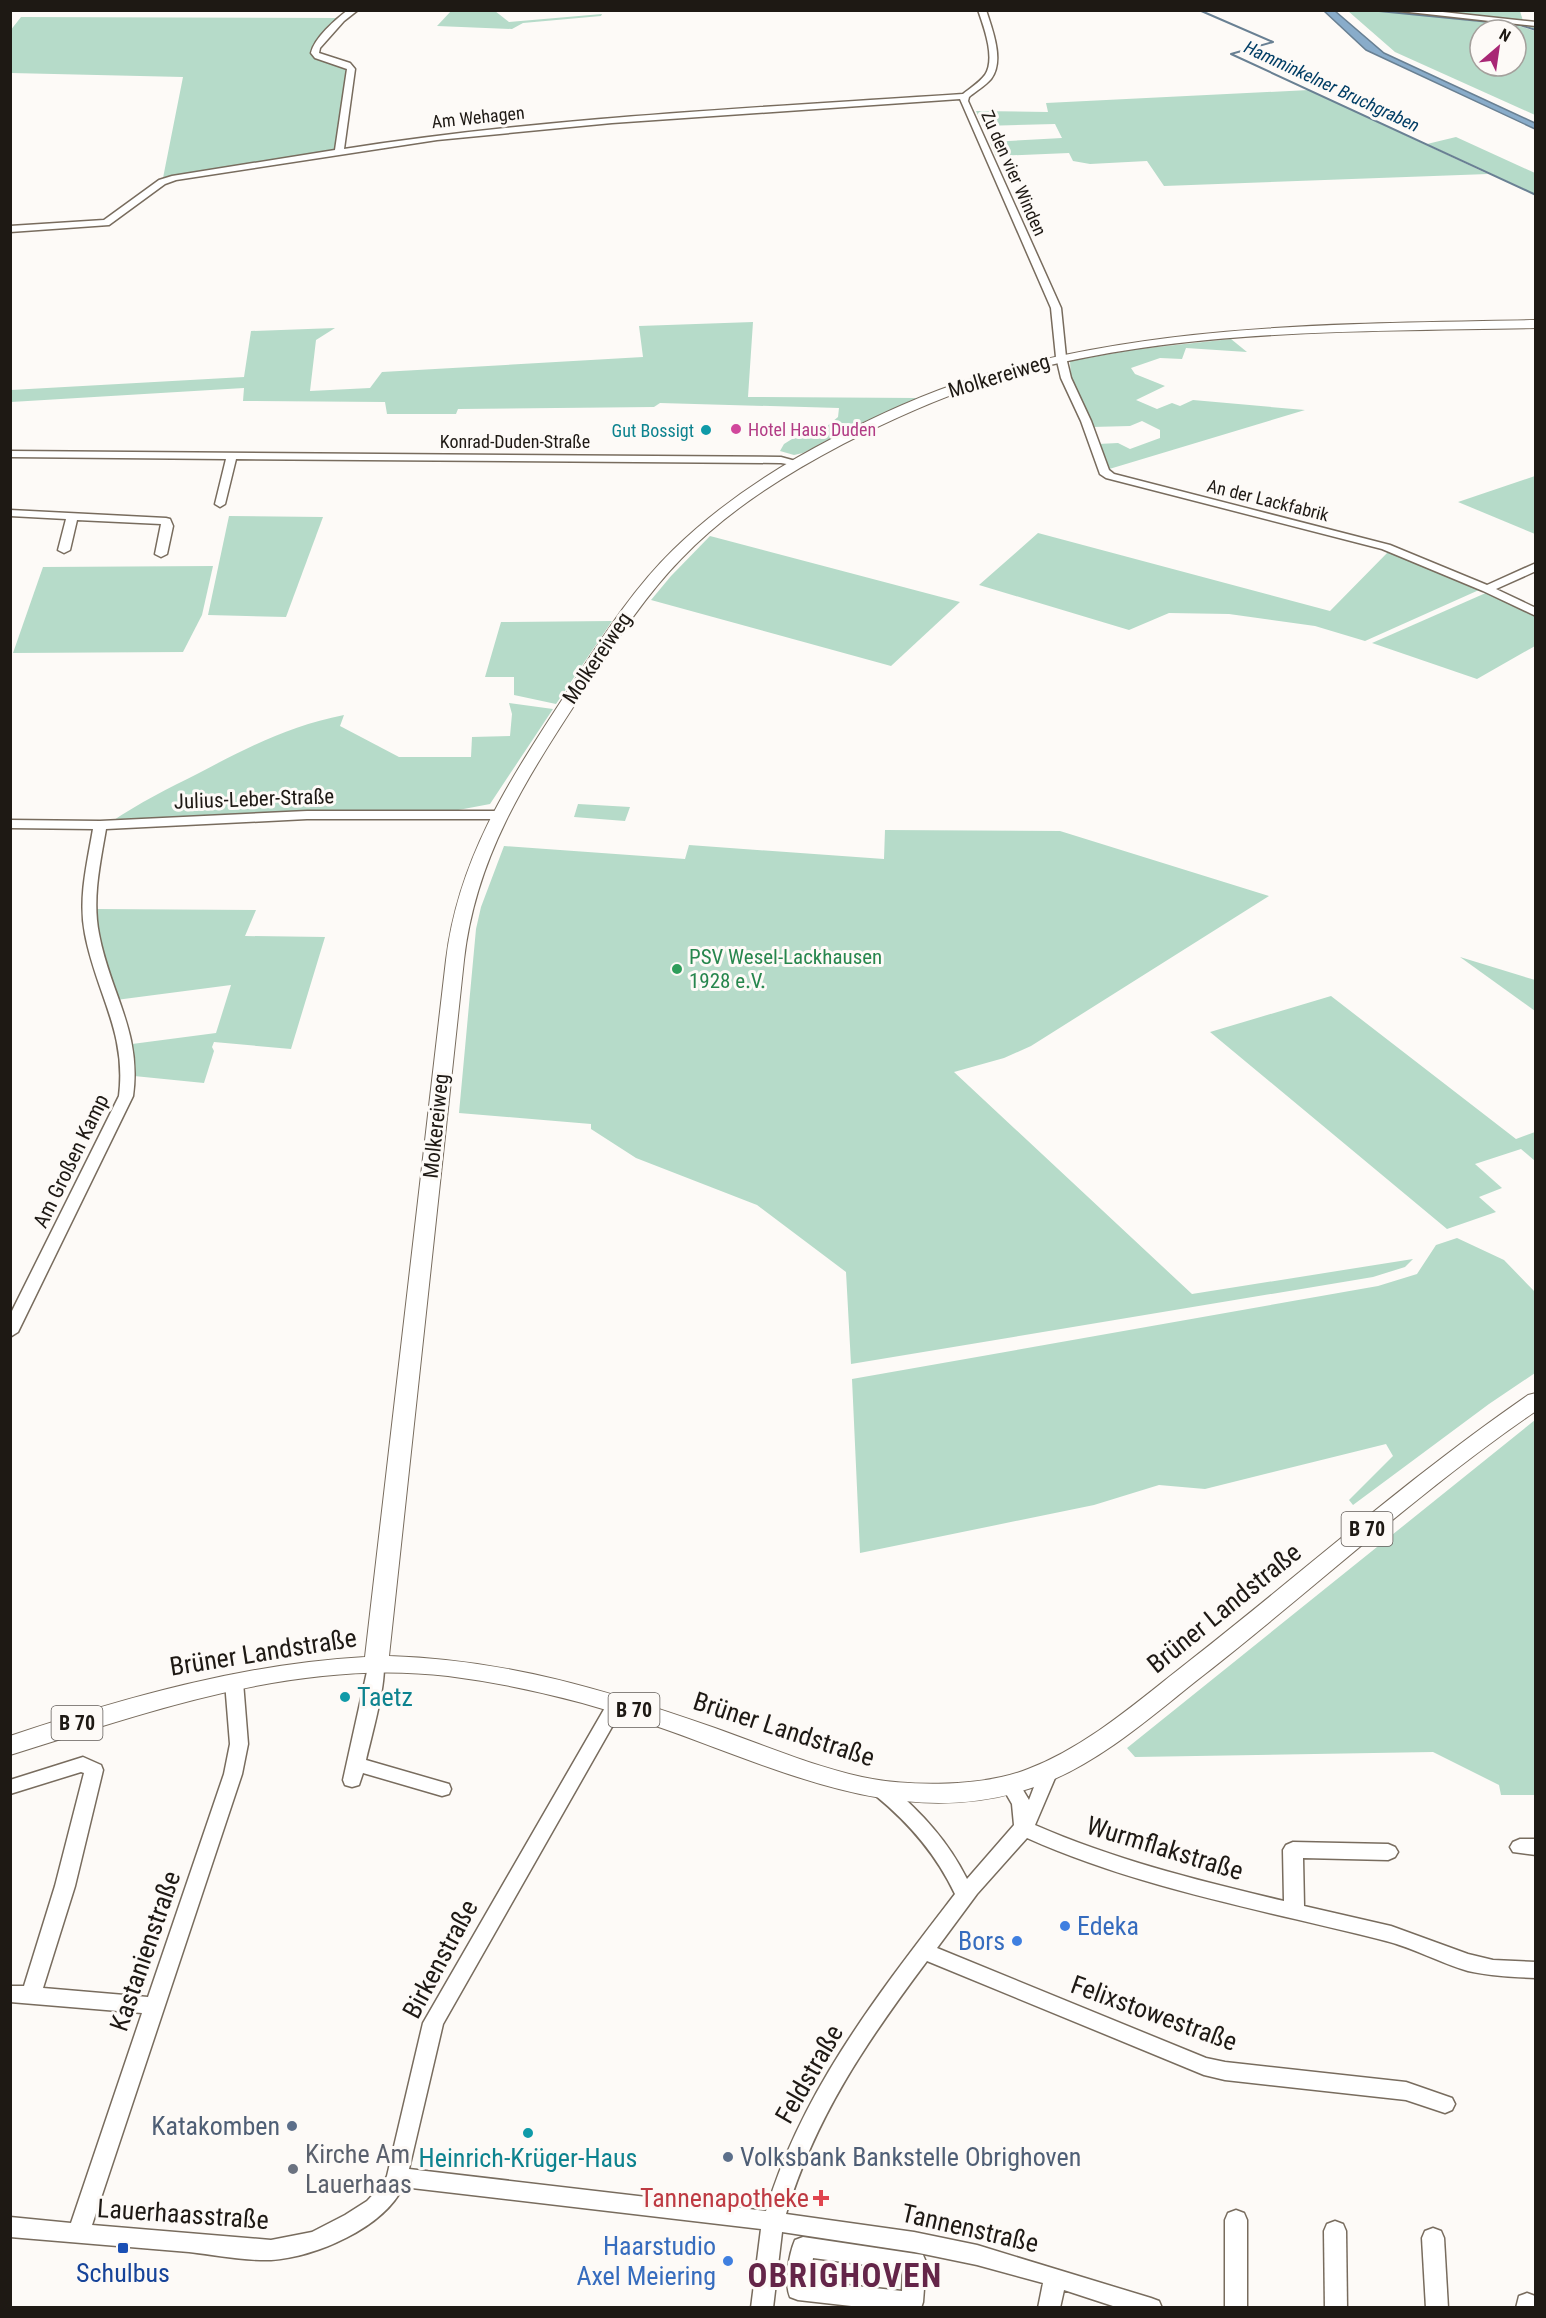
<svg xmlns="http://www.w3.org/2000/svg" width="1546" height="2318" font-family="'Roboto Condensed',sans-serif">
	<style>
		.green { fill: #b6dbc9; fill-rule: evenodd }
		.water { fill: #89acca; stroke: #698093; stroke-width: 1.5 }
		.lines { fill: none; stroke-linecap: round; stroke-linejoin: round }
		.stream { stroke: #698093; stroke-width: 2 }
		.minor-casing { stroke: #786c5e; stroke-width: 3 }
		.major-casing { stroke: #786c5e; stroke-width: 2 }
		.minor { fill: #fff; fill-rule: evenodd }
		.major { fill: #fff; fill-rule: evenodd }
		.hotel-dot { fill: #d1479c; stroke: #fdfaf7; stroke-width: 2 }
		.culture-dot { fill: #0f9aa8; stroke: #fdfaf7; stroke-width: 2 }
		.leisure-dot { fill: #2e9e5b; stroke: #fdfaf7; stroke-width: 2 }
		.shop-dot { fill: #3f7fe0; stroke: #fdfaf7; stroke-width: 2 }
		.service-dot { fill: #5c6f8a; stroke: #fdfaf7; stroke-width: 2 }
		.worship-dot { fill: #6b7280; stroke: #fdfaf7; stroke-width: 2 }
		.health-dot { fill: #e0444e; stroke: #fdfaf7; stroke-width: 2 }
		.transit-dot { fill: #1a4fb4; stroke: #fdfaf7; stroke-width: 2 }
		.labels { text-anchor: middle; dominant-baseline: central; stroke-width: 6; stroke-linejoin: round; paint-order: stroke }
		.far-water-label { font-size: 18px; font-style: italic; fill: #003d65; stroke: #fdfaf7 }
		.far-street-label { font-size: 18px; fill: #1e1914; stroke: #fdfaf7 }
		.far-hotel-label { font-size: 18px; fill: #b23c85; stroke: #fdfaf7; text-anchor: start }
		.far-culture-label { font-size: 18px; fill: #0d838f; stroke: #fdfaf7; text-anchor: end }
		.shield { fill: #fdfaf7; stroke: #615c58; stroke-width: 1.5 }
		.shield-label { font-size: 20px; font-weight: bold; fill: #1e1914 }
		.street-label { font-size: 21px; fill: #1e1914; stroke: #fdfaf7 }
		.leisure-label { font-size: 21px; fill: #27864d; stroke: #fdfaf7; text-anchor: start }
		.near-street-label { font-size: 26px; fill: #1e1914; stroke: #fdfaf7 }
		.near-culture-label { font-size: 26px; fill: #0d838f; stroke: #fdfaf7; text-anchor: start }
		.near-shop-label { font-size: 26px; fill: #366cbe; stroke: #fdfaf7; text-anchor: end }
		.near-service-label { font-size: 26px; fill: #4e5e75; stroke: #fdfaf7; text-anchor: end }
		.near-worship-label { font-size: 26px; fill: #5b616d; stroke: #fdfaf7; text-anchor: start }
		.near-health-label { font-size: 26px; fill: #be3a42; stroke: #fdfaf7; text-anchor: end }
		.near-transit-label { font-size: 26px; fill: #164399; stroke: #fdfaf7 }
		.near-district-label { font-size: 33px; font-weight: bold; letter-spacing: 1.5px; fill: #642548; stroke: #fdfaf7 }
	</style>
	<rect width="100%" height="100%" fill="#fdfaf7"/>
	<!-- green -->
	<g class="green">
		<path d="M 452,10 L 495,11 L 509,22 L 602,14 L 601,16 L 523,23 L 512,29 L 437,26 Z"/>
		<path d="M 1348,11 C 1363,11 1403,8 1413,15 L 1420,13 L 1535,25 L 1535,29 L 1524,25 L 1439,17 L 1519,26 L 1535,31 L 1535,115 L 1395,52 ZM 1480,30 L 1516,30 L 1516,66 L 1480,66 Z"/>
		<path d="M 1413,11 L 1520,11 L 1523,21 Z"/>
		<path d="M 21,17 L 340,18 L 312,53 L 349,69 L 337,151 L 163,178 L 183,77 L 11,73 L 10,31 Z"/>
		<path d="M 1309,90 L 1488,174 L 1164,186 L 1147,161 L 1090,164 L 1073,161 L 1069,153 L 996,156 L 990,142 L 1062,138 L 1055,124 L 983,126 L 976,111 L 1048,112 L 1046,103 Z"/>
		<path d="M 1456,137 L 1535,173 L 1535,194 L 1427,144 Z"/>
		<path d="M 753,322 L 748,397 L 917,398 L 848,429 L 803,453 L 794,455 L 780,451 L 784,444 L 808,429 L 826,427 L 838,417 L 839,408 L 660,403 L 654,407 L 458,409 L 456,414 L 387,414 L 385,402 L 243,401 L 244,388 L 11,402 L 11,390 L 244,377 L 251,331 L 335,328 L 316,340 L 310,391 L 370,388 L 382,372 L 643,357 L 639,326 Z"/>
		<path d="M 1231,339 L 1247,352 L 1186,348 L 1182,359 L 1160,358 L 1131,368 L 1135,374 L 1165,386 L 1136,400 L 1157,409 L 1172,403 L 1180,406 L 1193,400 L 1305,410 L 1106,470 L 1098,444 L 1118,443 L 1130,449 L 1160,438 L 1160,430 L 1142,421 L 1130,426 L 1092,427 L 1071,380 L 1070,361 L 1138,349 Z"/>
		<path d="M 1535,476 L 1535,534 L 1458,502 Z"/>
		<path d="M 229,516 L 323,517 L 286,617 L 208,615 Z"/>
		<path d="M 1038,533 L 1330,611 L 1390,550 L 1479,588 L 1479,590 L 1365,641 L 1315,626 L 1229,614 L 1169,613 L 1129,630 L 979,585 Z"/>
		<path d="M 710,536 L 960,602 L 891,666 L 651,600 L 671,576 Z"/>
		<path d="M 213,566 L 202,615 L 183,652 L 13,653 L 43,567 Z"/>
		<path d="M 1488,592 L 1535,615 L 1535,646 L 1477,679 L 1372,643 Z"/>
		<path d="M 612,621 L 556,704 L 514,695 L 514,677 L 485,677 L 501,622 Z"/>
		<path d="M 509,703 L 553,709 L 490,804 L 453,811 L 111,822 C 139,803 169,788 199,773 C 248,747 289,726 344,715 L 340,726 L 399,757 L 471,757 L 472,737 L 510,736 L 512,714 Z"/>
		<path d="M 578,804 L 630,807 L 625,821 L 574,817 Z"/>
		<path d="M 885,830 L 1060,831 L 1269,896 L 1031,1046 L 1004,1058 L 954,1072 L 1192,1294 L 1413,1259 L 1405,1267 L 1373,1277 L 851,1364 L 846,1272 L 757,1205 L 636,1158 L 591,1129 L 591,1124 L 459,1113 L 476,929 L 481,907 L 504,846 L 685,859 L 689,845 L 884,859 Z"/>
		<path d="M 95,909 L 256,910 L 245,936 L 325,937 L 291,1049 L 214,1042 L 212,1047 L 214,1051 L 204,1083 L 134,1076 L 132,1044 L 216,1033 L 231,985 L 116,1000 L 101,951 Z"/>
		<path d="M 1460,957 L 1535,980 L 1535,1011 Z"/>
		<path d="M 1331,996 L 1516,1139 L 1535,1132 L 1535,1161 L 1521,1149 L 1475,1164 L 1502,1188 L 1479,1197 L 1496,1212 L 1447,1229 L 1210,1032 Z"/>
		<path d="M 1457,1238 L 1504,1260 L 1535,1292 L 1535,1373 L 1489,1404 L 1353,1505 L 1349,1500 L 1393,1456 L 1386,1444 L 1205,1489 L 1159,1485 L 1094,1505 L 860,1553 L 852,1379 L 1378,1286 L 1417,1274 L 1436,1245 Z"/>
		<path d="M 1535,1420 L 1535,1795 L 1501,1795 L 1499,1785 L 1433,1752 L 1135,1757 L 1127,1748 Z"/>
	</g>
	<!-- water -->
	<path class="water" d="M 1324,11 L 1335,11 L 1384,53 L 1535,123 L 1535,129 L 1366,50 Z"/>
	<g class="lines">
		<!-- stream -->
		<g class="stream">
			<path d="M 1199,10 L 1273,42 L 1231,54 L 1536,195"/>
			<path d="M 1369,10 L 1520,25 L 1536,30"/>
		</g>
		<defs>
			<g id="minor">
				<path d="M 348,10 L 358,10 L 344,21 L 320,48 L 319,53 L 350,63 L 355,69 L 344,149 C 549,117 756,108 963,94 C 970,88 979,83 985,75 C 996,59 984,27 978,10 L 986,10 C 992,29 1005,61 991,79 C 985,86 976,91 969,97 L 968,101 L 1061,308 L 1066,357 L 1071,378 L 1091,421 L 1109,470 L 1114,474 L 1390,545 L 1487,585 L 1536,563 L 1536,571 L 1496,589 L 1536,608 L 1536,616 L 1483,591 L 1382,549 L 1106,478 L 1100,474 L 1081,421 L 1061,378 L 1056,357 L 1051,308 L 960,99 L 612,123 L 437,140 L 176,180 L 165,184 L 109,225 L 10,232 L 10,226 L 104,220 L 159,180 L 172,176 L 335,150 L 347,69 L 315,58 L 311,53 C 314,38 336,19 348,10 Z"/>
				<path d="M 1391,10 L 1424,10 L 1536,22 L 1536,26 Z"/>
				<path d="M 10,451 L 781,457 L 803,463 L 798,466 L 781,463 L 236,459 L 225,504 L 220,507 L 215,504 L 226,459 L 10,457 Z"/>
				<path d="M 10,510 L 166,518 L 170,519 L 173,526 L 167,554 L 161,557 L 155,554 L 161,524 L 77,520 L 70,550 L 64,553 L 58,550 L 66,519 L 10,516 Z"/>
				<path d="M 307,811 L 498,811 L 504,815 L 498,819 L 307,819 L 106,829 C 100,864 92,899 99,934 C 110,993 142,1032 133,1096 L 18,1332 L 10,1337 L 10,1315 L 119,1096 C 127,1032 96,993 85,934 C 78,899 87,864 93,829 L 10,828 L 10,820 L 100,821 Z"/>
				<path d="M 376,1656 L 382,1658 C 390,1673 370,1741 366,1760 L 449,1784 L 451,1789 L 449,1794 L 442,1796 L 363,1773 L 359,1785 L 352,1787 L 345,1785 L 343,1780 L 370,1658 Z"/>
				<path d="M 234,1675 L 240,1677 L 243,1682 L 248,1744 L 242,1774 L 92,2225 L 271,2240 L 312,2232 L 345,2215 L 367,2201 L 381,2186 L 387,2176 L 423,2023 L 610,1699 L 616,1697 L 622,1699 L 625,1704 L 443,2024 L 409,2169 L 766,2211 C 802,2090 879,1993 955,1894 C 936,1854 910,1824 876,1796 L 874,1791 L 876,1786 L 883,1784 L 890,1786 C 922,1813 948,1841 967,1879 L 1014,1825 L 1012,1804 L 1001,1785 L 1003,1780 L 1010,1778 L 1017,1780 L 1029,1800 L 1042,1766 L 1049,1764 L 1056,1766 L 1058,1771 L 1035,1825 C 1115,1860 1200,1881 1284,1901 L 1283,1850 L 1286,1845 L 1293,1842 L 1388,1844 L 1395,1847 L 1398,1852 L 1395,1857 L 1388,1860 L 1303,1858 L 1304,1906 L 1391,1926 L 1468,1954 L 1493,1960 L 1536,1962 L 1536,1978 C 1512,1977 1490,1976 1468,1971 C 1440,1963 1414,1948 1386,1941 C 1265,1910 1141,1889 1027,1838 L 977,1894 L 937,1948 L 1206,2058 L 1225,2062 L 1406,2082 L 1452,2098 L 1455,2104 L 1452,2110 L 1445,2113 L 1406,2100 L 1225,2080 L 1204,2075 L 927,1961 C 867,2041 815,2117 786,2214 L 914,2232 L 977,2245 L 1151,2298 L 1159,2301 L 1162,2308 L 1119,2308 L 1064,2290 L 1060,2308 L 1038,2308 L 1043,2283 L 977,2265 L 914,2252 L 782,2232 L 773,2308 L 751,2308 L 761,2229 L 403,2187 C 383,2228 316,2257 271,2260 C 245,2261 215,2255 189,2252 C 129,2247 70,2242 10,2237 L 10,2217 L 71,2223 L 142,2013 L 10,2002 L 10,1986 L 24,1986 L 55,1886 L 84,1773 L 81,1772 L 10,1794 L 10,1780 L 83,1757 L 101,1765 L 103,1770 L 75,1886 L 43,1988 L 148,1997 L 224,1774 L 230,1744 L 225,1682 L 228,1677 Z"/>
				<path d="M 1520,1839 L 1536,1839 L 1536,1855 L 1513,1852 L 1510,1847 L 1513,1842 Z"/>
				<path d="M 1236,2210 L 1244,2213 L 1247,2220 L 1247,2308 L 1225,2308 L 1225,2220 L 1228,2213 Z"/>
				<path d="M 1335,2221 L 1343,2224 L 1346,2231 L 1347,2308 L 1325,2308 L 1324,2231 L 1327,2224 Z"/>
				<path d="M 1433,2228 L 1441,2231 L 1444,2238 L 1448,2308 L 1426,2308 L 1422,2238 L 1425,2231 Z"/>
				<path d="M 803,2237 L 923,2255 L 926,2262 L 923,2302 L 921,2308 L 869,2308 L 798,2300 L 790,2297 C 784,2283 789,2254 795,2240 ZM 813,2258 L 903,2270 L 902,2291 L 810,2281 Z"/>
				<path d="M 1527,2293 L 1535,2296 L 1536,2308 L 1516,2308 L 1519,2296 Z"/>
			</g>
			<path id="major" d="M 1536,320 L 1536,328 C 1352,332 1159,327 982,384 C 934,400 888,421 843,444 C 784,475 727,511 681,559 C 642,599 613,646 583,692 C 527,778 476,855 464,960 L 389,1656 C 507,1660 604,1689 715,1728 C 763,1745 812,1766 862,1777 C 908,1787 984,1787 1028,1769 C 1088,1746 1138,1701 1188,1662 C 1302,1573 1409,1477 1528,1395 L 1536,1393 L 1536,1411 C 1419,1491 1316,1587 1205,1674 C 1155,1713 1105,1759 1045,1783 C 908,1837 781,1769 653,1725 C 587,1702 518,1685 448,1676 C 298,1658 151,1711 10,1755 L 10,1736 C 127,1697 242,1664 365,1657 L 446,960 C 459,854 512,777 569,689 C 601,640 631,591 673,550 C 720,504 775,468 833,438 C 879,415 925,393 974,378 C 1156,322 1348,324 1536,320 Z"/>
		</defs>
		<!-- minor casing -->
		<use href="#minor" class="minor-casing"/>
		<!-- major casing -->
		<use href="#major" class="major-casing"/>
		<!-- minor -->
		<use href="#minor" class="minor"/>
		<!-- major -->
		<use href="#major" class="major"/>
	</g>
	<!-- markers -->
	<circle class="hotel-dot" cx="736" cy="429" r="6"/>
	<g class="culture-dot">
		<circle cx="706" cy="430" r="6"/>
		<circle cx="345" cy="1697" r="6"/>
		<circle cx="528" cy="2133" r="6"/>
	</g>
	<circle class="leisure-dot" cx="677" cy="969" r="6"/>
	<g class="shop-dot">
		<circle cx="1065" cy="1926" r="6"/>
		<circle cx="1017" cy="1941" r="6"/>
		<circle cx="728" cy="2261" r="6"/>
	</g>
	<g class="service-dot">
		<circle cx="292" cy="2126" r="6"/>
		<circle cx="728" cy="2157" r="6"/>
	</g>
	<circle class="worship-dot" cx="293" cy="2169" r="6"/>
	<path class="health-dot" d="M818 2189h6v6h6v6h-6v6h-6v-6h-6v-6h6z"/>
	<rect class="transit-dot" x="117" y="2242" width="12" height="12" rx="3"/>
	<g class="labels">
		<!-- far-water labels -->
		<g class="far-water-label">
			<text transform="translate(1332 86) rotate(25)">Hamminkelner Bruchgraben</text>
		</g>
		<!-- far-street labels -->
		<g class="far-street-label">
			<text transform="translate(478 117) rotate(-6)">Am Wehagen</text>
			<text transform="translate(1014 173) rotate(66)">Zu den vier Winden</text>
			<text x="515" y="441">Konrad-Duden-Straße</text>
			<text transform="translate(1268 500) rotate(14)">An der Lackfabrik</text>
		</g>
		<!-- far-hotel labels -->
		<g class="far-hotel-label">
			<text x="748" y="429">Hotel Haus Duden</text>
		</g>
		<!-- far-culture labels -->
		<g class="far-culture-label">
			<text x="694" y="430">Gut Bossigt</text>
		</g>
		<!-- shield labels -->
		<g class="shield">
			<rect x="1341.5" y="1512" width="51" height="34" rx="4.5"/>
			<rect x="608.5" y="1693" width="51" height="34" rx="4.5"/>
			<rect x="51.5" y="1706" width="51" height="34" rx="4.5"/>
		</g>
		<g class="shield-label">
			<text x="1367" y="1529">B 70</text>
			<text x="634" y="1710">B 70</text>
			<text x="77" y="1723">B 70</text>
		</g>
		<!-- street labels -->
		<g class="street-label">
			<text transform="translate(999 376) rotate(-17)">Molkereiweg</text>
			<text transform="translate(597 658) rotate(-56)">Molkereiweg</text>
			<text transform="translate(254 799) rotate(-2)">Julius-Leber-Straße</text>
			<text transform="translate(436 1126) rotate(-84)">Molkereiweg</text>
			<text transform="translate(71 1161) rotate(-64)">Am Großen Kamp</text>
		</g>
		<!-- leisure labels -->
		<g class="leisure-label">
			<text x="689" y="957">PSV Wesel-Lackhausen<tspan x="689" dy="24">1928 e.V.</tspan></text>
		</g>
		<!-- near-street labels -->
		<g class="near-street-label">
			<text transform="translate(1224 1608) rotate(-39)">Brüner Landstraße</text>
			<text transform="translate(263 1652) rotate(-9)">Brüner Landstraße</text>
			<text transform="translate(784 1729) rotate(18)">Brüner Landstraße</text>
			<text transform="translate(1165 1848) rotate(17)">Wurmflakstraße</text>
			<text transform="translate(145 1951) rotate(-71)">Kastanienstraße</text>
			<text transform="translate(440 1959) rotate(-62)">Birkenstraße</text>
			<text transform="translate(1154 2013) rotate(20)">Felixstowestraße</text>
			<text transform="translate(809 2074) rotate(-60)">Feldstraße</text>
			<text transform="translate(183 2214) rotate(4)">Lauerhaasstraße</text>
			<text transform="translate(970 2228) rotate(13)">Tannenstraße</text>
		</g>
		<!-- near-culture labels -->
		<g class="near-culture-label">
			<text x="357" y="1697">Taetz</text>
			<text x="528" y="2158" text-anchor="middle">Heinrich-Krüger-Haus</text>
		</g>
		<!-- near-shop labels -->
		<g class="near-shop-label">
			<text x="1077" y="1926" text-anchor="start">Edeka</text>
			<text x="1005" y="1941">Bors</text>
			<text x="716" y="2246">Haarstudio<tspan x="716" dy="30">Axel Meiering</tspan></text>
		</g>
		<!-- near-service labels -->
		<g class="near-service-label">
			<text x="280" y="2126">Katakomben</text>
			<text x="740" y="2157" text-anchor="start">Volksbank Bankstelle Obrighoven</text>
		</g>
		<!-- near-worship labels -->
		<g class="near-worship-label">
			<text x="305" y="2154">Kirche Am<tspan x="305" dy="30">Lauerhaas</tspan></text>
		</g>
		<!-- near-health labels -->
		<g class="near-health-label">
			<text x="809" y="2198">Tannenapotheke</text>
		</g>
		<!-- near-transit labels -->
		<g class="near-transit-label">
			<text x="123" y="2273">Schulbus</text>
		</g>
		<!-- near-district labels -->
		<g class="near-district-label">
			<text x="845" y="2275">OBRIGHOVEN</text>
		</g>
	</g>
	<!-- border -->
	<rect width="1546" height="2318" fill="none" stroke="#1e1914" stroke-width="24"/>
	<!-- north arrow -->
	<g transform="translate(1498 48) rotate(29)"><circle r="28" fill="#fdfaf7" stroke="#a4a09c" stroke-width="1.5"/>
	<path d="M0-4.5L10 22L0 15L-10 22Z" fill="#a82775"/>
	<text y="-9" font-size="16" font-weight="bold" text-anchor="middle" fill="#1e1914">N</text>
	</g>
</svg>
